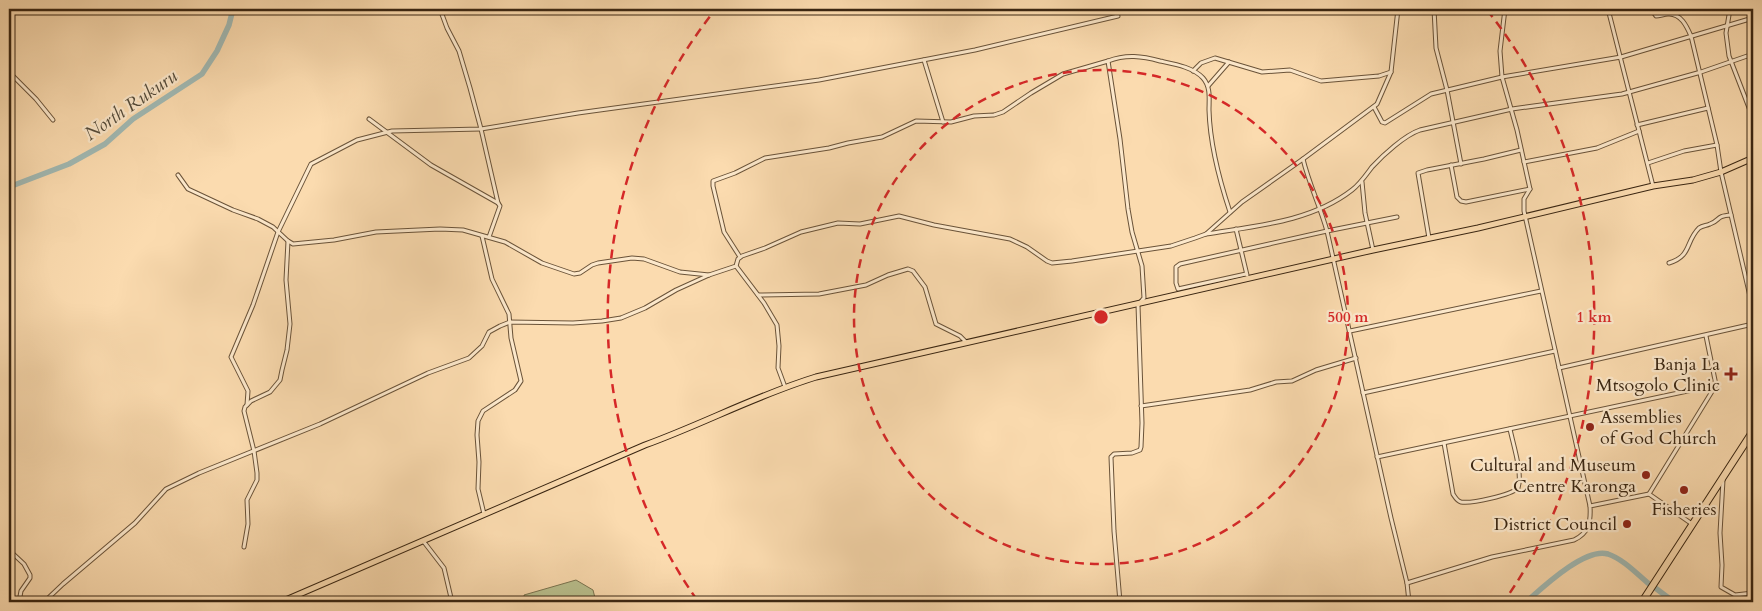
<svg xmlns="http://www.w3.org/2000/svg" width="1762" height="611" font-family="Cardo,serif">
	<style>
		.green { fill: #bac18f; stroke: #7a7450 }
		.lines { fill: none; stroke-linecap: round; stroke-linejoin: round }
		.river { stroke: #a1b9b3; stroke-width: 5.5 }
		.street-casing { stroke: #6a5339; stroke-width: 5 }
		.primary-casing { stroke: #3a2612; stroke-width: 7 }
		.highway-casing { stroke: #3a2612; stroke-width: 8 }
		.street { stroke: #fce8cb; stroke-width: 3 }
		.primary { stroke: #fbdbaf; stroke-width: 5 }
		.highway { stroke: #fbdbaf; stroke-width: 6 }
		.ring { fill: none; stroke: #d62828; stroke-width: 2.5; stroke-dasharray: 9 6 }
		.poi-dot { fill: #8f2418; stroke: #fce8cb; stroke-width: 2 }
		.labels { text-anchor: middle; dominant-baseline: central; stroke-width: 4.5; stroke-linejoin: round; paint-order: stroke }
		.poi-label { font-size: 18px; fill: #3a2612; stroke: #fce8cb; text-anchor: end }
		.water-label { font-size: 19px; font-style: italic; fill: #544b3a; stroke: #fce8cb }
		.centre { fill: #d62828; stroke: #fce8cb; stroke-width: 2.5 }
		.ring-label { font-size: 15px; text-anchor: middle; font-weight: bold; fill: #d62828; stroke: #fce8cb; stroke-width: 4.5; stroke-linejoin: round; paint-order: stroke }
	</style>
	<rect width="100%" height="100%" fill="#fbdbaf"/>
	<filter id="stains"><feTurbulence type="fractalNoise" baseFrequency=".004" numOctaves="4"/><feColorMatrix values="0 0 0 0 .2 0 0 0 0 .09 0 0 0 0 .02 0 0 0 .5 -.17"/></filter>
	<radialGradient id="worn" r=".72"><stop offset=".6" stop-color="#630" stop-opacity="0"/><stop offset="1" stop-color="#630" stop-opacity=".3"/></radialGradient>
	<!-- green -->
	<path class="green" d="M 576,580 L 593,590 L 596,602 L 525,602 L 524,595 Z"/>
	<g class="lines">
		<!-- river -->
		<g class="river">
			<path d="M 9,187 L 69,164 L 105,144 L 133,119 L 202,74 L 217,51 L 229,25 L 233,9"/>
			<path d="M 1654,587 L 1674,602"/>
			<path d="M 1526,602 C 1542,588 1585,547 1608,554 C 1623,559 1637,574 1649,584"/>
		</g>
		<defs>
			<g id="street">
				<path d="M 440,9 L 447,28 L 459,51 L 470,88 L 481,129 L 498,203"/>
				<path d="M 1434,9 L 1436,48 L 1447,90 L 1461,164"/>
				<path d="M 1505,9 L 1500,51 L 1502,77 L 1517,130 L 1530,189 L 1524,199 L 1524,211 L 1590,506"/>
				<path d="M 1608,9 L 1653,186"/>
				<path d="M 1651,9 L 1656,16 C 1660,16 1664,14 1668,14 C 1681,13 1687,27 1691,36 L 1717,145 L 1721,172 L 1753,309"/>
				<path d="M 1730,9 L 1726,33 L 1729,56 L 1753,118"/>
				<path d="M 924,60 L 943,122"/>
				<path d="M 1108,61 C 1126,54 1142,56 1160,61 C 1174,64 1193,67 1203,78 C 1211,87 1209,99 1209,110 C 1210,145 1219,179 1230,212"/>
				<path d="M 1193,71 L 1201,63 L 1215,58 L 1262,72 L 1290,70 L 1321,81 L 1379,76 L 1391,72"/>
				<path d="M 9,72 L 36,99 L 53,120"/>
				<path d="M 1208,86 L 1229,62"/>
				<path d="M 1374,107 L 1382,122 L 1385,123 L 1431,94 L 1502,77 L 1621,57 L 1753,18"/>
				<path d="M 369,119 L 431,165 L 498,203 L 500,206 L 489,237"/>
				<path d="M 1637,125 L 1708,108"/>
				<path d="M 1303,159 C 1309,184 1320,206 1327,231 L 1391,518 L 1407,583 L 1409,602"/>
				<path d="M 1524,162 L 1597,148 L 1639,131"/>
				<path d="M 1648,163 L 1684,151 L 1717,145"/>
				<path d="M 1451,165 L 1457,197 L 1461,201 L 1466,202 L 1530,189"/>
				<path d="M 178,175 L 188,189 L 233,210 L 258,219 L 273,227 L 288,241 L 293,244 L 334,240 L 376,232 L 440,229 L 463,230 L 505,242 L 542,263 L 574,274 L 580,273 L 592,265 L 598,263 L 632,258 L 644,259 L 680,272 L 709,275"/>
				<path d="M 1362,182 L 1365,213 L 1373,250"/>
				<path d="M 1236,229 L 1247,275"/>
				<path d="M 1206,234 C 1255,226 1311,222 1352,190 C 1360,184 1366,175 1372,167 C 1383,155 1405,135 1420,130 L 1512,109 L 1622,94 L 1701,72 L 1753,54"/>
				<path d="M 482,236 L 492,279 L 509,314 L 511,338 L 521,381 L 515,390 L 483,411 L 478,421 L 477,435 L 479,462 L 478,489 L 484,514"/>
				<path d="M 1429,238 L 1418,173 L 1427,170 L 1484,159 L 1521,150"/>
				<path d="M 740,257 L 724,232 L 713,186 L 713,181 L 735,173 L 765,158 L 829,148 L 848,143 L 882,137 L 916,121 L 951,122 L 974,116 L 994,115 L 1003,112 L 1031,93 L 1063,74 L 1108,61 L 1120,139 L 1128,209 L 1132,232 L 1142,266 L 1144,298 L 1138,305 L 1142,423 L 1141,447 L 1140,450 L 1132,453 L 1114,454 L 1111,457 L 1114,531 L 1120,602"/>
				<path d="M 1669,263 C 1692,256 1685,242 1699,228 C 1703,225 1706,226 1710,224 C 1721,220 1715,216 1731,215"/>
				<path d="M 736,266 L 764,303 L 777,325 L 779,346 L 778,368 L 785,387"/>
				<path d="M 1246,274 L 1178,289 L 1176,283 L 1176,267 L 1180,264 L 1327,231 L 1397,217"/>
				<path d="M 1748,285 L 1753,283"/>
				<path d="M 758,295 L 819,294 L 866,285 L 888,275 L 908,269 L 913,271 L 925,287 L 936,324 L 960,336 L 966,342"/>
				<path d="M 1350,331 L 1541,291"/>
				<path d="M 1559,368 L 1753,324"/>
				<path d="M 1363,393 L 1555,351"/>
				<path d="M 247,405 L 248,391 L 231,357 L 253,305 L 278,232 L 311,164 L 357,140 L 392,131 L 481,129 L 578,113 L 819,80 L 975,50 L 1118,16"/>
				<path d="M 1141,406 L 1250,390 L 1276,382 L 1292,381 L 1316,370 L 1356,358"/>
				<path d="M 1444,443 L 1453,494 C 1455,497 1457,501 1461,502 C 1471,504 1511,495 1518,488 C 1523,474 1513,444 1510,429"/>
				<path d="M 1377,457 L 1716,385 L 1706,336"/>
				<path d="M 1723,480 L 1720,533 L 1722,565 L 1721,587 L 1735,595 L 1753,593"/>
				<path d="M 1649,494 L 1716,385"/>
				<path d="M 424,542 L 444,568 L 452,602"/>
				<path d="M 244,547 L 248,524 L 247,500 L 257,480 L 257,473 L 254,451 L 244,411 L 245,407 L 251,401 L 270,392 L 280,380 L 282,370 L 287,350 L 290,324 L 286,280 L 288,241"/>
				<path d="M 9,550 L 24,564 L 30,575 L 30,578 L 21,591 L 19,602"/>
				<path d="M 1407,583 L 1492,557 L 1574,540 C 1589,533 1591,522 1590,506 L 1649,494 L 1692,524"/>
				<path d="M 44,602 L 63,584 L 135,523 L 166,489 L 199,473 L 320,424 L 428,373 L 469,358 L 482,346 L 489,332 L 500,326 L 510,322 L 573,323 L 602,321 L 621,318 L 645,308 L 676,290 L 709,275 L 736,266 L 738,259 L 742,256 L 765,248 L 801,232 L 838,223 L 860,224 L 899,216 L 934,225 L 1010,239 L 1027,247 L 1047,261 L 1052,263 L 1072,261 L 1171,246 L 1195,238 L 1206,234 L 1242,202 L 1303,159 L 1377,104 L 1391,72 L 1398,9"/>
			</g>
			<path id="primary" d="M 281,602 L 645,445 C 703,424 757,395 816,377 L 1373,250 L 1478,228 L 1653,186 L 1693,180 L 1721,172 L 1753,158"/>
			<path id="highway" d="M 1642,602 L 1753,431"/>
		</defs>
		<!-- street casing -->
		<use href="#street" class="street-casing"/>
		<!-- primary casing -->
		<use href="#primary" class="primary-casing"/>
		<!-- highway casing -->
		<use href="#highway" class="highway-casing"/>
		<!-- street -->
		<use href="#street" class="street"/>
		<!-- primary -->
		<use href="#primary" class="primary"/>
		<!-- highway -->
		<use href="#highway" class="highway"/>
	</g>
	<!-- distance rings -->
	<g class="ring">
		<circle cx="1101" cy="317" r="247"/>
		<path d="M697 600A493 493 0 0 1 715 10M1487 10A493 493 0 0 1 1505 600"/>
	</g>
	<!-- markers -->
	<g class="poi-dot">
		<path d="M1728.5 366.5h5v5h5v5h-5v5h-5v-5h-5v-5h5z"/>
		<circle cx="1590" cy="427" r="5"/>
		<circle cx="1646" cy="475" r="5"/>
		<circle cx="1684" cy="490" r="5"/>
		<circle cx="1627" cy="524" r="5"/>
	</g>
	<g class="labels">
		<!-- poi labels -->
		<g class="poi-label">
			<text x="1720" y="364">Banja La<tspan x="1720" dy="21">Mtsogolo Clinic</tspan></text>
			<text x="1600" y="417" text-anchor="start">Assemblies<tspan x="1600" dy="21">of God Church</tspan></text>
			<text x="1636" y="465">Cultural and Museum<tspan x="1636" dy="21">Centre Karonga</tspan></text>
			<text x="1684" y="509" text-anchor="middle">Fisheries</text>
			<text x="1617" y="524">District Council</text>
		</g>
		<!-- water labels -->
		<g class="water-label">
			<text transform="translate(131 105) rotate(-35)">North Rukuru</text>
		</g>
	</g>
	<circle cx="1101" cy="317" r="8" class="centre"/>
	<g class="ring-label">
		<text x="1348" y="322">500 m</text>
		<text x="1594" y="322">1 km</text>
	</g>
	<!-- margin -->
	<rect width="1762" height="611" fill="none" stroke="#fbdbaf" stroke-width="30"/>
	<rect x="10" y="10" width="1742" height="591" fill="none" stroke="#3a2612" stroke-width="2.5"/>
	<rect x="15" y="15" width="1732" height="581" fill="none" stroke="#3a2612"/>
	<rect width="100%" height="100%" filter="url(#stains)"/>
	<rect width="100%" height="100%" fill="url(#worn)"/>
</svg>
